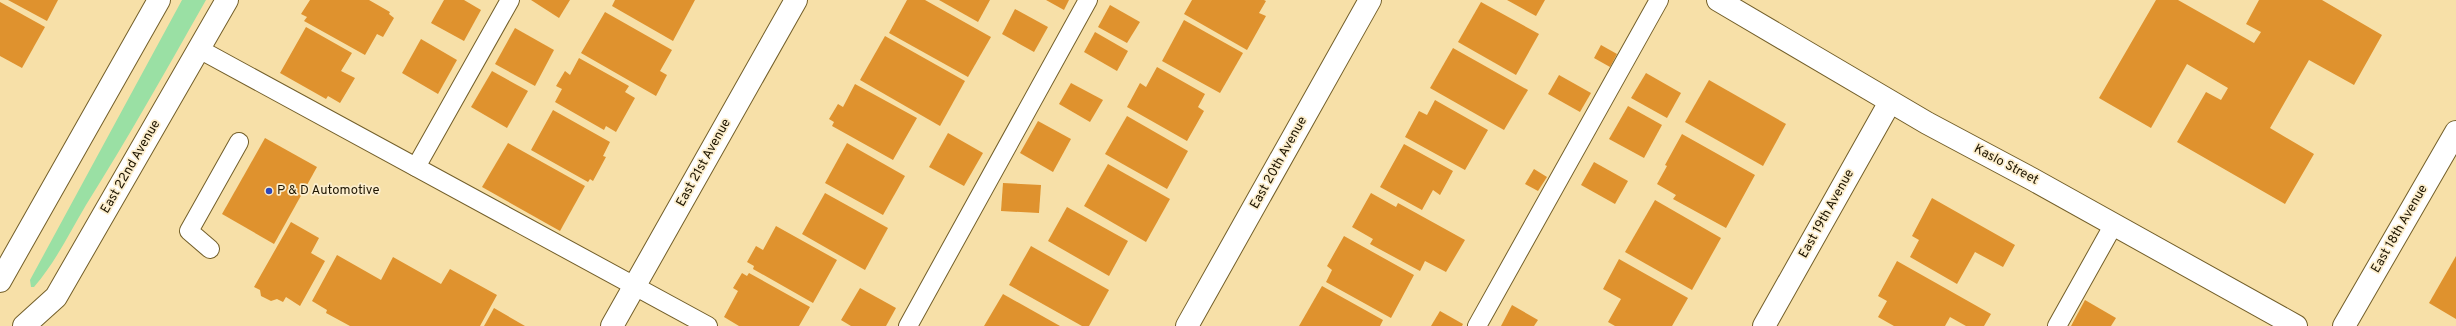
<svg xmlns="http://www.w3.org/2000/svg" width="2456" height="326" font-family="Overpass,sans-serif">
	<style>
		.green { fill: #9ae0a4 }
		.building { fill: #df922e }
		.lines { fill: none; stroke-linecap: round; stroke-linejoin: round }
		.service-casing { stroke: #735f2a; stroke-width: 20 }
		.minor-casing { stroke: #735f2a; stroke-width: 24 }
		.tertiary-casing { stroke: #735f2a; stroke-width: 24 }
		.service { stroke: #fff; stroke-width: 18 }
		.minor { stroke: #fff; stroke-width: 22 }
		.tertiary { stroke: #fff; stroke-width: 22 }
		.poi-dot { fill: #2e48b9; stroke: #fceecd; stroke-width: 1.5 }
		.labels { text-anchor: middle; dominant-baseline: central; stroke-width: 3.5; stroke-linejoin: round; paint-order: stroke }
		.street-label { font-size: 13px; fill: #1e1501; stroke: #fceecd }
		.poi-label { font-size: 13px; fill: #1e1501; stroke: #fceecd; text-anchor: start }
	</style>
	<rect width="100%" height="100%" fill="#f7e0a8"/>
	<!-- green -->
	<path class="green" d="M 182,0 L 206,0 C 167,69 128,138 86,205 C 70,232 55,263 34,287 L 31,287 L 30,280 Z"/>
	<!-- building -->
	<g class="building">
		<path d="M 8,0 L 58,0 L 47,21 Z"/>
		<path d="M 310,0 L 369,0 L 390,12 L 389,14 L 394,18 L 383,37 L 377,34 L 365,55 L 304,21 L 307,17 L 301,14 Z"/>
		<path d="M 444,0 L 464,0 L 481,10 L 464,41 L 431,23 Z"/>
		<path d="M 531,0 L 570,0 L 559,18 Z"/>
		<path d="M 615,0 L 695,0 L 673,41 L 612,6 Z"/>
		<path d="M 907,0 L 925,0 L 991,37 L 968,77 L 889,33 Z"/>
		<path d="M 939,0 L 990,0 L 978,22 Z"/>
		<path d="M 1046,0 L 1069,0 L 1064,10 Z"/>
		<path d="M 1192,0 L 1264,0 L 1266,1 L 1259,13 L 1266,16 L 1247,50 L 1184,14 Z"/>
		<path d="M 1507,0 L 1545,0 L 1536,16 Z"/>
		<path d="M 2156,0 L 2178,0 L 2254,43 L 2261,32 L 2246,24 L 2259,0 L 2322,0 L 2382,35 L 2354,85 L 2309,60 L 2270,128 L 2314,154 L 2285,204 L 2177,142 L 2206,92 L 2221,100 L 2228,88 L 2187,64 L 2151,128 L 2099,98 Z"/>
		<path d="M 0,2 L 45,27 L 22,68 L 0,56 Z"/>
		<path d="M 1481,2 L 1539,34 L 1516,75 L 1458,42 Z"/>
		<path d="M 1110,5 L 1140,22 L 1127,43 L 1098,27 Z"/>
		<path d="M 1015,9 L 1048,27 L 1034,52 L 1002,34 Z"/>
		<path d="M 605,12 L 672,50 L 660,71 L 667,75 L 656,96 L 581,53 Z"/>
		<path d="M 1184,20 L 1243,53 L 1220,93 L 1162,61 Z"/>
		<path d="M 306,27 L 352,53 L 341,71 L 355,78 L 340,103 L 328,96 L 326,99 L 280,73 Z"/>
		<path d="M 515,28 L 554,50 L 535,86 L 495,64 Z"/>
		<path d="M 1095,32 L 1128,51 L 1117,71 L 1084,52 Z"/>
		<path d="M 885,36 L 965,81 L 940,126 L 860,80 Z"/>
		<path d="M 421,39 L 457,60 L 438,94 L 402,73 Z"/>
		<path d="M 1601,45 L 1617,54 L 1610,67 L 1594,58 Z"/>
		<path d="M 1453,48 L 1528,90 L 1504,130 L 1430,88 Z"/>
		<path d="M 579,58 L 629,86 L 625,92 L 635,98 L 616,132 L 606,126 L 604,130 L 555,102 L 562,89 L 556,86 L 565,71 L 570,75 Z"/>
		<path d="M 1157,67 L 1205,94 L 1198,107 L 1204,111 L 1187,141 L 1127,107 L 1140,83 L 1146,87 Z"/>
		<path d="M 492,71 L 528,91 L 507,128 L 471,107 Z"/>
		<path d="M 1646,73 L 1681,93 L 1667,118 L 1631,98 Z"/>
		<path d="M 1559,75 L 1591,93 L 1580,112 L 1548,94 Z"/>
		<path d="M 1709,80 L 1786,124 L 1763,166 L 1685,122 Z"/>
		<path d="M 1071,83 L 1103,100 L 1090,122 L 1059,104 Z"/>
		<path d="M 855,84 L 917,118 L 893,160 L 832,126 L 834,122 L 829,119 L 838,104 L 843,107 Z"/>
		<path d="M 1435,100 L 1488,130 L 1465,170 L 1405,137 L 1419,111 L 1427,115 Z"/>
		<path d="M 1628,106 L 1662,125 L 1644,158 L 1609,139 Z"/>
		<path d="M 553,110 L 610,142 L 603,156 L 606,157 L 593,181 L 590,179 L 588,182 L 531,150 Z"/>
		<path d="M 1127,116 L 1188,151 L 1167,189 L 1105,154 Z"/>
		<path d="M 1038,121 L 1071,139 L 1053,172 L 1020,153 Z"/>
		<path d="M 948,133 L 983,153 L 964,186 L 929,167 Z"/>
		<path d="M 1682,134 L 1755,175 L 1726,228 L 1673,199 L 1676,195 L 1657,184 L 1667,166 L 1665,165 Z"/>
		<path d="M 265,138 L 317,167 L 274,244 L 222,214 Z"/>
		<path d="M 508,143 L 585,186 L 560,231 L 482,187 Z"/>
		<path d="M 847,143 L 905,176 L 883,215 L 825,183 Z"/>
		<path d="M 1404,144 L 1453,171 L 1440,195 L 1433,190 L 1422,210 L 1380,187 Z"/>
		<path d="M 1594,162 L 1628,181 L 1615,204 L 1581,185 Z"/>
		<path d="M 1108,164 L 1170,199 L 1146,242 L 1084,206 Z"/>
		<path d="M 1534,169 L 1547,177 L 1538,191 L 1525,184 Z"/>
		<path d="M 1003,183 L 1041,185 L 1039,213 L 1001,211 Z"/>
		<path d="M 825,193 L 888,228 L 865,270 L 802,234 Z"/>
		<path d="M 1371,193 L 1396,207 L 1398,203 L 1465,240 L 1446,272 L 1425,261 L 1420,271 L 1370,244 L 1373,239 L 1352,227 Z"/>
		<path d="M 1932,198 L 2015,245 L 2003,267 L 1975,252 L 1957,284 L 1910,257 L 1919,240 L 1912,236 Z"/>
		<path d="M 1655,200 L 1721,238 L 1692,290 L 1625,252 Z"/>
		<path d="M 1067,207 L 1128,241 L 1109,276 L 1048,241 Z"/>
		<path d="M 291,222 L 319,238 L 311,253 L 325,261 L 300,306 L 286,297 L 283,302 L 277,299 L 271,301 L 261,296 L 260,290 L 254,287 Z"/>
		<path d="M 776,226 L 837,260 L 813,303 L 753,269 L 754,266 L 747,262 L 756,246 L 763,250 Z"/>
		<path d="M 1344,236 L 1414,275 L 1391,318 L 1326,282 L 1332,270 L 1327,266 Z"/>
		<path d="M 1031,246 L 1109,290 L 1089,326 L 1082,326 L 1009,285 Z"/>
		<path d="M 337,255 L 381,280 L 393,257 L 441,284 L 450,269 L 497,295 L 480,326 L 350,326 L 326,313 L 327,310 L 312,301 Z"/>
		<path d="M 2456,256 L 2456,319 L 2429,303 Z"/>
		<path d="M 1619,259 L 1688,298 L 1672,326 L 1615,326 L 1608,322 L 1621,299 L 1603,289 Z"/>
		<path d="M 1897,261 L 1991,314 L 1984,326 L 1966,326 L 1950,317 L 1945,326 L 1894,326 L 1878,317 L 1887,301 L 1878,296 Z"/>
		<path d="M 742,273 L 747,276 L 749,273 L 810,307 L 799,326 L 739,326 L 724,317 L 738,291 L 733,288 Z"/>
		<path d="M 1322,286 L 1383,320 L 1380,326 L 1299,326 Z"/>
		<path d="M 860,288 L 896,308 L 886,326 L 851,326 L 841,320 Z"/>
		<path d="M 1003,294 L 1060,326 L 984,326 Z"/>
		<path d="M 2085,300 L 2116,318 L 2111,326 L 2071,326 Z"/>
		<path d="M 1512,305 L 1538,320 L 1534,326 L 1501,326 Z"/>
		<path d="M 494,308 L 525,326 L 484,326 Z"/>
		<path d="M 1440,311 L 1463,324 L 1462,326 L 1431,326 Z"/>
	</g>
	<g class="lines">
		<defs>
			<g id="service">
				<path d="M 199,49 L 708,326"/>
				<path d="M 416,167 L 510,0"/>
				<path d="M 210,249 L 189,231 L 239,142"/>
				<path d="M 908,326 L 1088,0"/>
				<path d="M 1477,326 L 1659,0"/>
				<path d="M 2057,326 L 2114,224"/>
			</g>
			<g id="minor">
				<path d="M 1718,0 L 1927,123 L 2032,179 L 2296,326"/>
				<path d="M 612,326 L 796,0"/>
				<path d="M 1187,326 L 1370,0"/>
				<path d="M 1764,326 L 1890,102"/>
				<path d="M 2344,326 L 2456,132"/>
			</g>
			<g id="tertiary">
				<path d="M 0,281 L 159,0"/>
				<path d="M 24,326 L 56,297 L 227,0"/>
			</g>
		</defs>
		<!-- service casing -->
		<use href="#service" class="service-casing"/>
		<!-- minor casing -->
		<use href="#minor" class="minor-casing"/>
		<!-- tertiary casing -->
		<use href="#tertiary" class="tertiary-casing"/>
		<!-- service -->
		<use href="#service" class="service"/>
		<!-- minor -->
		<use href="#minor" class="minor"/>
		<!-- tertiary -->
		<use href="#tertiary" class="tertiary"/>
	</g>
	<!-- markers -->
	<circle class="poi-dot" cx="269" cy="191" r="4"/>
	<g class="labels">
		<!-- street labels -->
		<g class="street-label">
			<text transform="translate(704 163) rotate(-61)">East 21st Avenue</text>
			<text transform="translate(1279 163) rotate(-61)">East 20th Avenue</text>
			<text transform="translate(2006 165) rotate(28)">Kaslo Street</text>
			<text transform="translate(131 167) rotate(-60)">East 22nd Avenue</text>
			<text transform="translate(1827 214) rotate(-61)">East 19th Avenue</text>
			<text transform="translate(2400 229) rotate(-60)">East 18th Avenue</text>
		</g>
		<!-- poi labels -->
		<g class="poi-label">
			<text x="277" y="191">P &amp; D Automotive</text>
		</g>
	</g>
</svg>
